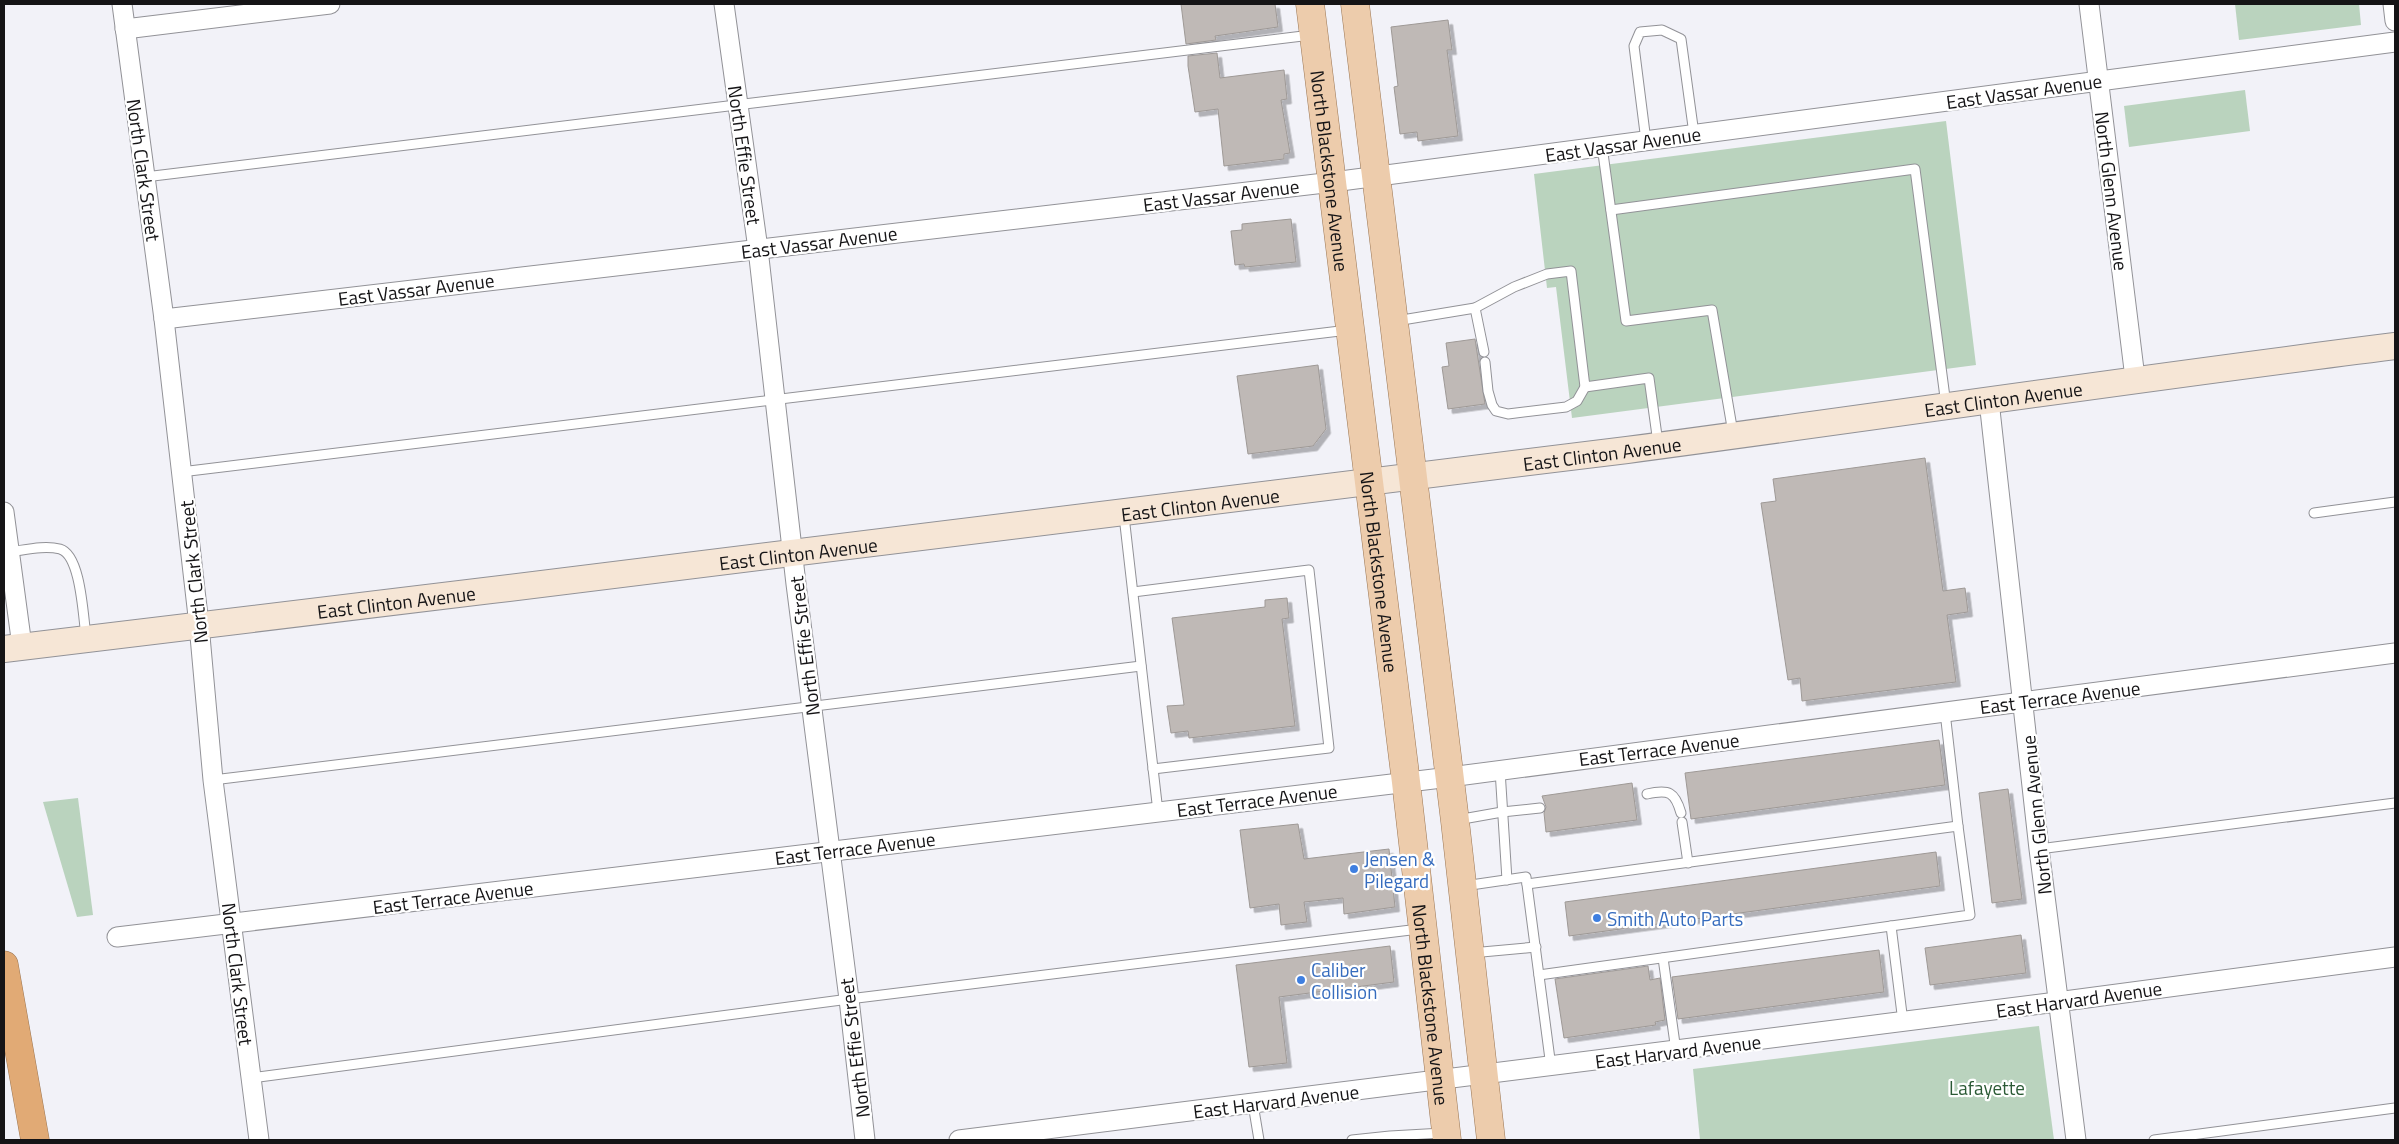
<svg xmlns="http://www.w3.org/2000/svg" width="2399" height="1144" font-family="'Titillium Web',sans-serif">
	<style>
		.green { fill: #bad3be }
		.building { fill: #bfb9b6; stroke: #9e9996; filter: url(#shadow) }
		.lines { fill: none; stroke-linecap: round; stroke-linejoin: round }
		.lane-casing { stroke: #929297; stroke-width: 11 }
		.street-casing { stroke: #929297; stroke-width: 21 }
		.secondary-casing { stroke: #929297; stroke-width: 28 }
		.primary-casing { stroke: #9a7654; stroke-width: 29 }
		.highway-casing { stroke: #9a7654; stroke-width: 29 }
		.lane { stroke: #fff; stroke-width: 9 }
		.street { stroke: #fff; stroke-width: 19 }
		.secondary { stroke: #f6e6d6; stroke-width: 26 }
		.primary { stroke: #edccac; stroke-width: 28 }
		.highway { stroke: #e1aa75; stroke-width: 28 }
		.shop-dot { fill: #3f7fe0; stroke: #fff; stroke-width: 2 }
		.labels { text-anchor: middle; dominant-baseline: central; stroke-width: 4.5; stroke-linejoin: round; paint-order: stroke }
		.street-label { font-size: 19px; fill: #151416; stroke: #fff }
		.shop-label { font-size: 19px; fill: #366cbe; stroke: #fff; text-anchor: start }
		.park-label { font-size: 19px; fill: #2b5a35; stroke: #fff }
	</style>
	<defs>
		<filter id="shadow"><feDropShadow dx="4.5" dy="4.5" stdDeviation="0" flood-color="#0004"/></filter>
	</defs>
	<rect width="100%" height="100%" fill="#f2f2f8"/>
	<!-- green -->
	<g class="green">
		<path d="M 2235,4 L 2359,4 L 2361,25 L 2239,40 Z"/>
		<path d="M 2245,90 L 2250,131 L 2129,147 L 2124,106 Z"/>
		<path d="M 1946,121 L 1976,365 L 1572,418 L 1556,287 L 1547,288 L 1534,174 Z"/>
		<path d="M 78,798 L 93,915 L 77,917 L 43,802 Z"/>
		<path d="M 2039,1026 L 2054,1140 L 1700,1140 L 1693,1069 Z"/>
	</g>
	<!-- building -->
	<g class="building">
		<path d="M 1181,4 L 1275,4 L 1278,27 L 1215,36 L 1216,40 L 1186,44 Z"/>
		<path d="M 1448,20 L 1452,50 L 1447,50 L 1458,136 L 1418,141 L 1417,132 L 1400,134 L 1394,87 L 1398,86 L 1391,27 Z"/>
		<path d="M 1217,53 L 1220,78 L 1284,70 L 1287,99 L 1281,100 L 1290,153 L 1284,154 L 1284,159 L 1224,166 L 1218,109 L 1195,112 L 1188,66 L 1188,56 Z"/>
		<path d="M 1291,219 L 1296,262 L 1245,267 L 1244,264 L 1235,265 L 1231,231 L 1242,230 L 1242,224 Z"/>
		<path d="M 1475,339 L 1485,404 L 1448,409 L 1442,367 L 1449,366 L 1446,343 Z"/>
		<path d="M 1318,365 L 1326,429 L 1313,446 L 1248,454 L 1237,376 Z"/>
		<path d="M 1925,458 L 1943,591 L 1965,588 L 1968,612 L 1947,615 L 1956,682 L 1802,701 L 1800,678 L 1788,680 L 1761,503 L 1776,501 L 1773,479 Z"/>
		<path d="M 1287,598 L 1289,618 L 1282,619 L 1295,726 L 1189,738 L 1188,731 L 1171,733 L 1167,706 L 1184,705 L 1172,618 L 1265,607 L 1265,600 Z"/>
		<path d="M 1939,740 L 1945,785 L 1691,819 L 1685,773 Z"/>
		<path d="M 1632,783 L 1637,820 L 1546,832 L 1544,813 L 1546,807 L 1542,796 Z"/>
		<path d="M 2008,789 L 2022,899 L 1992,903 L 1979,793 Z"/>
		<path d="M 1298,824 L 1304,859 L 1389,849 L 1395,907 L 1344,914 L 1343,898 L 1304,902 L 1307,922 L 1281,925 L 1279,904 L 1250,908 L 1240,830 Z"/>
		<path d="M 1936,852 L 1940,886 L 1569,936 L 1565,902 Z"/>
		<path d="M 2021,935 L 2026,973 L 1930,985 L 1925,948 Z"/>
		<path d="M 1390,946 L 1394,982 L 1279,997 L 1287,1063 L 1249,1067 L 1236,965 Z"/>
		<path d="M 1879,950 L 1884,992 L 1678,1019 L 1672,977 Z"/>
		<path d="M 1648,966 L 1650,980 L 1660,978 L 1665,1020 L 1655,1022 L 1656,1025 L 1564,1038 L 1555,979 Z"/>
	</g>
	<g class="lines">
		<defs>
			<g id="lane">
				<path d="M 1646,141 L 1634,46 L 1640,32 L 1662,30 L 1681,39 L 1694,134"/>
				<path d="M 1602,146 L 1626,321 L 1712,310 L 1733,433"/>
				<path d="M 145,177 L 1311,35"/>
				<path d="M 1611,210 L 1915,169 L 1946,405"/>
				<path d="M 1475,308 L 1484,352"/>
				<path d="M 1396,321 L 1475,308 L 1514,287 L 1547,274 L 1571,271 L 1585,387 L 1649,378 L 1658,443"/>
				<path d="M 1485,362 L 1488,391 L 1492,405 L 1496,411 L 1508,414 L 1566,407 L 1577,401 L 1585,387"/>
				<path d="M 181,472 L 1348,330"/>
				<path d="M 2314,513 L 2395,502"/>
				<path d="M 1124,516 L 1158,812"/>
				<path d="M 9,552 C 25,550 44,545 60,549 C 81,555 83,616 86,636"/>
				<path d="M 1133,592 L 1309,570 L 1329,748 L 1153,769"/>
				<path d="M 1945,712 L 1958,826"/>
				<path d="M 1500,770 L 1507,880"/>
				<path d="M 213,780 L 1141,666"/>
				<path d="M 1647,794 C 1669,789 1675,792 1681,813"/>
				<path d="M 1457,820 L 1502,812 L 1540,808"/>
				<path d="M 1682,822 L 1688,863"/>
				<path d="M 2039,849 L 2395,803"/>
				<path d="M 1527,884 L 1958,826 L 1970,915 L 1539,975"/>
				<path d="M 1464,886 L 1526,877 L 1551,1067"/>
				<path d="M 1891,926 L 1903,1022"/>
				<path d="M 1471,953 L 1536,947"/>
				<path d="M 1663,958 L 1676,1051"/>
				<path d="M 251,1078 L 849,999 L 1419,929"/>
				<path d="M 1253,1104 L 1259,1140"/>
				<path d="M 1352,1140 L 1390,1136 L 1443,1133"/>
				<path d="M 2154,1140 L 2395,1108"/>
			</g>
			<g id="street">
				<path d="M 122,4 L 164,319 L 199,625 L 213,780 L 259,1140"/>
				<path d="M 724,4 L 758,249 L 796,584 L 849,999 L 865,1140"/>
				<path d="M 2089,4 L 2135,378"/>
				<path d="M 2393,4 L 2395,21"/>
				<path d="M 125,29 L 330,4"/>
				<path d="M 164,319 L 1333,182 L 2395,42"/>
				<path d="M 1989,401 L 2039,849 L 2076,1140"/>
				<path d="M 4,512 L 22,646"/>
				<path d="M 117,937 L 1450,777 L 2395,653"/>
				<path d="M 959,1140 L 2057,1002 L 2395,957"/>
			</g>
			<g id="secondary">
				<path id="s1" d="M 4,649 C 545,583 1086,520 1627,450 C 1883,416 2139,378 2395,346"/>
			</g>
			<g id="primary">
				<path id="s2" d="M 1310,4 L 1406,782 L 1447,1140"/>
				<path d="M 1355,4 L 1455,821 L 1491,1140"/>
			</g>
			<path id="highway" d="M 4,965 L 35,1140"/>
		</defs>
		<!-- lane casing -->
		<use href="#lane" class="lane-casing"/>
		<!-- street casing -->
		<use href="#street" class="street-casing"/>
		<!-- secondary casing -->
		<use href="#secondary" class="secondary-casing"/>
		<!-- primary casing -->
		<use href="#primary" class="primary-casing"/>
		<!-- highway casing -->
		<use href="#highway" class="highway-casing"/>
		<!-- lane -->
		<use href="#lane" class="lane"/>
		<!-- street -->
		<use href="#street" class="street"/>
		<!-- secondary -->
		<use href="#secondary" class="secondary"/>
		<!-- primary -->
		<use href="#primary" class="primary"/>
		<!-- highway -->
		<use href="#highway" class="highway"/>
	</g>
	<!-- markers -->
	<g class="shop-dot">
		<circle cx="1354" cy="869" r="5"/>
		<circle cx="1597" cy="918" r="5"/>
		<circle cx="1301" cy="980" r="5"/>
	</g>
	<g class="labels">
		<!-- street labels -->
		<g class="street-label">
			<text transform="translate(2024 91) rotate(-8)">East Vassar Avenue</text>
			<text transform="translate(1623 144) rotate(-8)">East Vassar Avenue</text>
			<text transform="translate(745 155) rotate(82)">North Effie Street</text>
			<text transform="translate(144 170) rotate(82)">North Clark Street</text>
			<text stroke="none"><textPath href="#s2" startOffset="168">North Blackstone Avenue</textPath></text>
			<text transform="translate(2112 191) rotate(83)">North Glenn Avenue</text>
			<text transform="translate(1221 195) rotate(-7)">East Vassar Avenue</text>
			<text transform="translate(819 242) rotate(-7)">East Vassar Avenue</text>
			<text transform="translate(416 289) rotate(-7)">East Vassar Avenue</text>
			<text stroke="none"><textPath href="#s1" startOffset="2015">East Clinton Avenue</textPath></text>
			<text stroke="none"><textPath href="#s1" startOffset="1610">East Clinton Avenue</textPath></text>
			<text stroke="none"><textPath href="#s1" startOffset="1205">East Clinton Avenue</textPath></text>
			<text stroke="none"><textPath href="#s1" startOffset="800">East Clinton Avenue</textPath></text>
			<text transform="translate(193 572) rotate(-96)">North Clark Street</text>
			<text stroke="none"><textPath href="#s2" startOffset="572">North Blackstone Avenue</textPath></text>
			<text stroke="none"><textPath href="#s1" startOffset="395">East Clinton Avenue</textPath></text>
			<text transform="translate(804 646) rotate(-97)">North Effie Street</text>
			<text transform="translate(2060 697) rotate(-7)">East Terrace Avenue</text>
			<text transform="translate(1659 749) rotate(-7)">East Terrace Avenue</text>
			<text transform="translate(1257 800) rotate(-7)">East Terrace Avenue</text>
			<text transform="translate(2036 815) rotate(-96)">North Glenn Avenue</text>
			<text transform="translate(855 848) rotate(-7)">East Terrace Avenue</text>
			<text transform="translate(453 897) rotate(-7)">East Terrace Avenue</text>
			<text transform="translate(238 974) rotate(83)">North Clark Street</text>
			<text transform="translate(2079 999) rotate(-8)">East Harvard Avenue</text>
			<text stroke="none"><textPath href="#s2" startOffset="1008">North Blackstone Avenue</textPath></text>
			<text transform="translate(854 1048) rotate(-97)">North Effie Street</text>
			<text transform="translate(1678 1051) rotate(-7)">East Harvard Avenue</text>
			<text transform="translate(1276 1101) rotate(-7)">East Harvard Avenue</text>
		</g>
		<!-- shop labels -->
		<g class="shop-label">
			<text x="1364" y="858">Jensen &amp;<tspan x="1364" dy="22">Pilegard</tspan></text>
			<text x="1607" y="918">Smith Auto Parts</text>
			<text x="1311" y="969">Caliber<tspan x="1311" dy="22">Collision</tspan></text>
		</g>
		<!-- park labels -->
		<g class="park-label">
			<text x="1987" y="1087">Lafayette</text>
		</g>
	</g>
	<!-- border -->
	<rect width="2399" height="1144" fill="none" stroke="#151416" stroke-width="10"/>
</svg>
